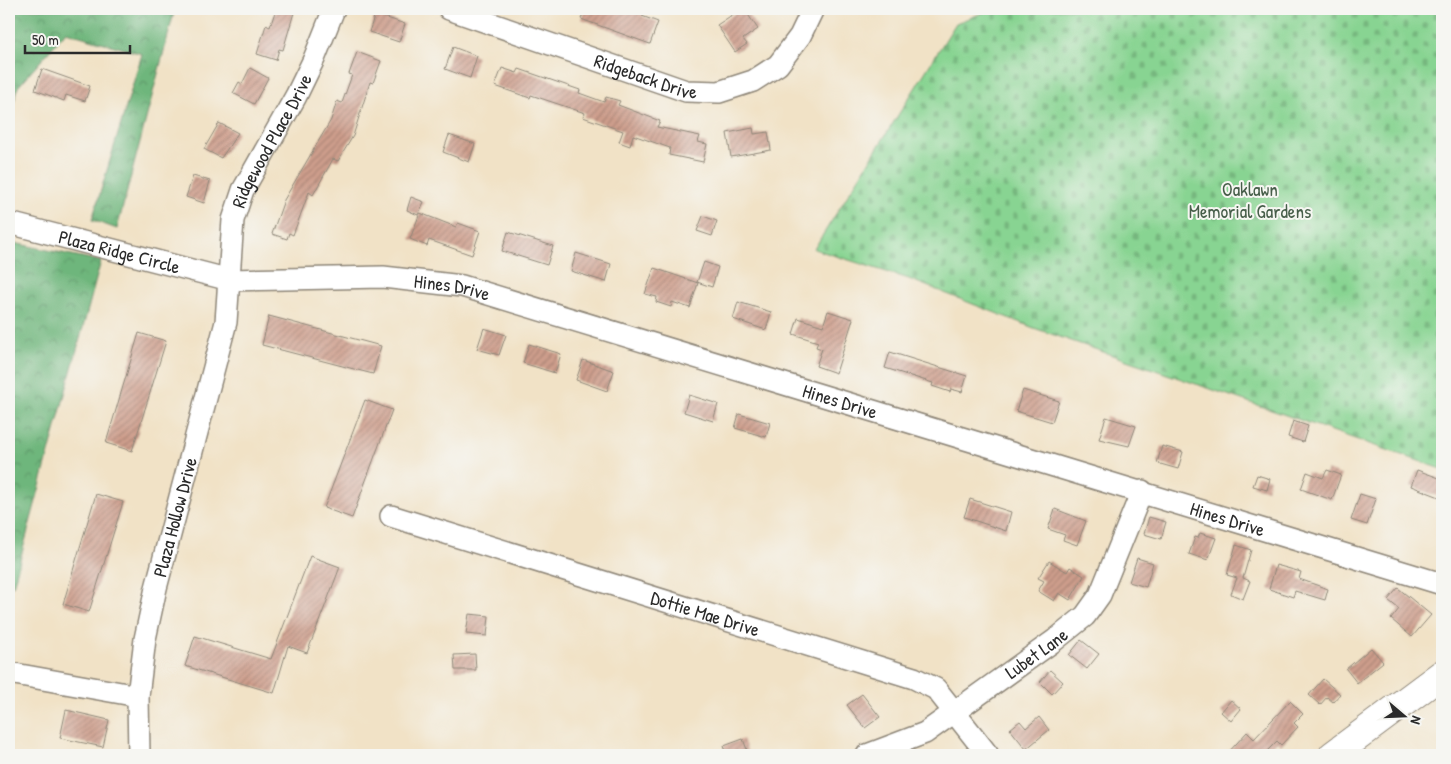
<svg xmlns="http://www.w3.org/2000/svg" width="1451" height="764" font-family="'Patrick Hand',sans-serif">
	<style>
		.forest { fill: url(#forest-crowns); stroke: #4c7054 }
		.cemetery { fill: url(#cemetery-stones); stroke: #5a805e }
		.building { fill: url(#building-hatch) }
		.lines { fill: none; stroke-linecap: round; stroke-linejoin: round }
		.minor-casing { stroke: #8e8678; stroke-width: 24 }
		.major-casing { stroke: #8e8678; stroke-width: 30 }
		.minor { stroke: #fff; stroke-width: 21 }
		.major { stroke: #fff; stroke-width: 28 }
		.labels { text-anchor: middle; dominant-baseline: central; stroke-width: 4; stroke-linejoin: round; paint-order: stroke }
		.street-label { font-size: 19px; fill: #2b2b2b; stroke: #f6f6f2 }
		.park-label { font-size: 19px; fill: #475e4a; stroke: #f6f6f2 }
	</style>
	<defs>
		<pattern id="forest-crowns" width="20" height="18" patternUnits="userSpaceOnUse" patternTransform="scale(1.25)"><rect width="20" height="18" fill="#6eb67c"/><path d="M2 6a3 3 0 1 1 6 0M12 15a3 3 0 1 1 6 0" fill="none" stroke="#5b9466"/></pattern>
		<pattern id="cemetery-stones" width="16" height="16" patternUnits="userSpaceOnUse" patternTransform="scale(1.25)"><rect width="16" height="16" fill="#88d492"/><path d="M2 7V4a2 2 0 0 1 4 0v3zM10 15v-3a2 2 0 0 1 4 0v3z" fill="#76b67e"/></pattern>
		<pattern id="building-hatch" width="6" height="6" patternUnits="userSpaceOnUse" patternTransform="scale(1.25)"><rect width="6" height="6" fill="#ce9e8c"/><path d="M-1 1l2-2M0 6l6-6M5 7l2-2" fill="none" stroke="#a78173"/></pattern>
	</defs>
	<rect width="100%" height="100%" fill="#f6f6f2"/>
	<filter id="ink" filterUnits="userSpaceOnUse"><feTurbulence type="fractalNoise" baseFrequency=".02" numOctaves="2"/><feDisplacementMap in="SourceGraphic" scale="10" xChannelSelector="R" yChannelSelector="G"/><feConvolveMatrix kernelMatrix="1 2 1 2 8 2 1 2 1" color-interpolation-filters="sRGB"/></filter>
	<filter id="wash" filterUnits="userSpaceOnUse"><feTurbulence type="fractalNoise" baseFrequency=".0096" numOctaves="4" result="noise"/><feDisplacementMap in="SourceGraphic" scale="20" xChannelSelector="R" yChannelSelector="G"/><feGaussianBlur stdDeviation="1.12" result="paint"/><feColorMatrix in="noise" values="0 0 0 0 0 0 0 0 0 0 0 0 0 0 0 0 0 1.4 0 .05"/><feComposite in="paint" operator="in"/></filter>
	<g filter="url(#wash)">
		<rect width="100%" height="100%" fill="#f1e2c6"/>
		<!-- forest -->
		<g class="forest">
			<path d="M 9,9 L 175,9 L 117,229 L 92,220 L 142,54 L 66,32 L 18,87 L 9,120 Z"/>
			<path d="M 9,242 L 101,261 L 13,586 L 9,585 Z"/>
		</g>
		<!-- cemetery -->
		<path class="cemetery" d="M 993,9 L 1442,9 L 1442,469 L 1034,328 L 909,279 L 814,249 L 956,23 Z"/>
		<g id="blocks">
			<!-- building -->
			<g class="building">
				<path d="M 276,9 L 295,9 L 283,50 L 279,49 L 276,60 L 257,54 L 266,25 L 270,27 Z"/>
				<path d="M 585,9 L 644,9 L 642,16 L 658,22 L 650,44 L 581,19 Z"/>
				<path d="M 741,9 L 744,9 L 758,29 L 743,39 L 747,44 L 735,52 L 717,25 Z"/>
				<path d="M 375,14 L 405,24 L 399,42 L 369,32 Z"/>
				<path d="M 453,47 L 477,56 L 470,78 L 445,69 Z"/>
				<path d="M 357,52 L 381,61 L 373,83 L 370,82 L 353,136 L 338,161 L 333,159 L 313,195 L 309,192 L 293,235 L 289,233 L 287,239 L 272,234 L 284,200 L 331,120 L 337,101 L 342,103 L 352,75 L 349,74 Z"/>
				<path d="M 250,68 L 268,78 L 254,104 L 233,93 L 239,82 L 242,84 Z"/>
				<path d="M 502,68 L 517,73 L 519,69 L 580,90 L 579,93 L 604,102 L 606,97 L 620,101 L 618,105 L 660,121 L 657,127 L 700,136 L 698,142 L 707,144 L 703,162 L 669,155 L 670,148 L 633,135 L 630,146 L 619,142 L 623,131 L 583,117 L 585,113 L 531,95 L 530,98 L 495,86 Z"/>
				<path d="M 42,69 L 90,86 L 85,101 L 66,95 L 64,101 L 35,90 Z"/>
				<path d="M 219,123 L 238,133 L 221,158 L 204,149 Z"/>
				<path d="M 753,128 L 754,134 L 768,132 L 771,150 L 731,157 L 727,133 Z"/>
				<path d="M 449,135 L 475,144 L 469,162 L 443,152 Z"/>
				<path d="M 193,176 L 210,181 L 204,203 L 186,197 Z"/>
				<path d="M 411,197 L 424,202 L 418,215 L 407,210 Z"/>
				<path d="M 420,213 L 456,227 L 458,223 L 480,231 L 472,255 L 429,240 L 427,246 L 410,239 Z"/>
				<path d="M 703,216 L 717,221 L 712,236 L 697,231 Z"/>
				<path d="M 508,232 L 553,246 L 547,265 L 502,251 Z"/>
				<path d="M 576,253 L 611,264 L 606,282 L 571,271 Z"/>
				<path d="M 704,262 L 718,267 L 712,287 L 697,282 Z"/>
				<path d="M 654,268 L 698,283 L 690,308 L 672,302 L 671,307 L 656,302 L 657,297 L 645,294 Z"/>
				<path d="M 738,302 L 771,312 L 766,330 L 733,319 Z"/>
				<path d="M 828,311 L 853,319 L 836,373 L 816,366 L 822,349 L 816,347 L 818,342 L 793,334 L 798,318 L 823,326 Z"/>
				<path d="M 269,316 L 381,346 L 373,374 L 262,345 Z"/>
				<path d="M 484,328 L 506,335 L 499,355 L 477,349 Z"/>
				<path d="M 139,333 L 166,341 L 132,451 L 106,443 Z"/>
				<path d="M 529,344 L 561,354 L 555,373 L 523,363 Z"/>
				<path d="M 890,352 L 967,376 L 962,392 L 951,389 L 950,392 L 932,386 L 933,383 L 885,368 Z"/>
				<path d="M 583,360 L 614,371 L 607,391 L 576,380 Z"/>
				<path d="M 1023,390 L 1059,401 L 1052,422 L 1016,411 Z"/>
				<path d="M 689,395 L 718,404 L 713,421 L 684,412 Z"/>
				<path d="M 365,400 L 392,410 L 352,518 L 324,508 Z"/>
				<path d="M 739,414 L 770,423 L 766,437 L 735,428 Z"/>
				<path d="M 1106,417 L 1136,426 L 1129,446 L 1099,439 Z"/>
				<path d="M 1293,421 L 1308,426 L 1303,442 L 1288,437 Z"/>
				<path d="M 1162,446 L 1183,452 L 1178,469 L 1157,463 Z"/>
				<path d="M 1327,470 L 1341,475 L 1332,500 L 1301,489 L 1307,472 L 1323,478 Z"/>
				<path d="M 1417,470 L 1442,479 L 1442,498 L 1411,486 Z"/>
				<path d="M 1257,475 L 1270,479 L 1267,490 L 1253,486 Z"/>
				<path d="M 96,494 L 123,502 L 89,612 L 63,604 Z"/>
				<path d="M 1360,494 L 1376,499 L 1367,525 L 1351,520 Z"/>
				<path d="M 970,499 L 1011,512 L 1006,531 L 964,517 Z"/>
				<path d="M 1055,509 L 1086,521 L 1077,545 L 1063,540 L 1065,535 L 1048,529 Z"/>
				<path d="M 1149,517 L 1166,522 L 1161,539 L 1144,534 Z"/>
				<path d="M 1200,533 L 1216,538 L 1208,560 L 1189,554 L 1195,537 L 1198,538 Z"/>
				<path d="M 1236,545 L 1251,550 L 1243,578 L 1250,581 L 1243,599 L 1231,594 L 1237,578 L 1227,575 Z"/>
				<path d="M 310,556 L 340,567 L 307,653 L 288,646 L 274,693 L 185,666 L 195,636 L 271,659 Z"/>
				<path d="M 1137,558 L 1153,563 L 1146,587 L 1129,582 Z"/>
				<path d="M 1049,561 L 1067,572 L 1070,567 L 1084,576 L 1070,600 L 1059,593 L 1054,601 L 1038,591 L 1044,581 L 1038,578 Z"/>
				<path d="M 1276,565 L 1301,572 L 1299,579 L 1328,589 L 1325,600 L 1295,591 L 1293,597 L 1269,589 Z"/>
				<path d="M 1398,588 L 1431,615 L 1412,637 L 1391,619 L 1399,609 L 1388,600 Z"/>
				<path d="M 469,614 L 489,616 L 487,636 L 466,634 Z"/>
				<path d="M 1081,640 L 1099,654 L 1087,669 L 1069,655 Z"/>
				<path d="M 1371,648 L 1383,662 L 1357,683 L 1346,669 Z"/>
				<path d="M 475,654 L 476,670 L 455,670 L 454,655 Z"/>
				<path d="M 1050,670 L 1063,682 L 1052,694 L 1040,682 Z"/>
				<path d="M 1323,679 L 1340,694 L 1333,702 L 1327,697 L 1320,705 L 1309,695 Z"/>
				<path d="M 862,694 L 880,717 L 865,728 L 847,705 Z"/>
				<path d="M 1231,700 L 1241,709 L 1231,721 L 1221,712 Z"/>
				<path d="M 1290,701 L 1303,714 L 1294,723 L 1298,727 L 1281,745 L 1277,741 L 1263,755 L 1226,755 L 1247,732 L 1254,739 Z"/>
				<path d="M 66,710 L 109,720 L 103,747 L 60,738 Z"/>
				<path d="M 1039,717 L 1049,730 L 1026,749 L 1010,729 L 1020,721 L 1026,728 Z"/>
				<path d="M 743,739 L 749,755 L 727,755 L 724,746 Z"/>
			</g>
		</g>
	</g>
	<g filter="url(#ink)">
		<use href="#blocks" fill-opacity="0" stroke="#8e8678" stroke-width="1"/>
		<g class="lines">
			<defs>
				<g id="minor">
					<path id="s1" d="M 449,9 L 686,91 L 719,92 L 753,81 L 778,65 L 800,36 L 813,9"/>
					<path id="s2" d="M 9,223 L 230,280 L 383,277 L 462,286 L 1442,584"/>
					<path id="s3" d="M 391,516 L 914,678 L 936,689 L 988,755"/>
					<path d="M 9,673 L 138,696"/>
					<path id="s4" d="M 139,755 L 138,696 L 145,639 L 156,588 L 226,322 L 233,220 L 243,190 L 296,96 L 314,59 L 334,9"/>
					<path id="s5" d="M 867,755 L 925,733 L 1055,640 L 1085,616 L 1100,595 L 1142,491"/>
				</g>
				<path id="major" d="M 1333,755 L 1442,674"/>
			</defs>
			<!-- minor casing -->
			<use href="#minor" class="minor-casing"/>
			<!-- major casing -->
			<use href="#major" class="major-casing"/>
			<!-- minor -->
			<use href="#minor" class="minor"/>
			<!-- major -->
			<use href="#major" class="major"/>
		</g>
	</g>
	<g class="labels">
		<!-- street labels -->
		<g class="street-label">
			<text stroke="none"><textPath href="#s1" startOffset="208">Ridgeback Drive</textPath></text>
			<text stroke="none"><textPath href="#s4" startOffset="634">Ridgewood Place Drive</textPath></text>
			<text stroke="none"><textPath href="#s2" startOffset="114">Plaza Ridge Circle</textPath></text>
			<text stroke="none"><textPath href="#s2" startOffset="451">Hines Drive</textPath></text>
			<text stroke="none"><textPath href="#s2" startOffset="856">Hines Drive</textPath></text>
			<text stroke="none"><textPath href="#s4" startOffset="242">Plaza Hollow Drive</textPath></text>
			<text stroke="none"><textPath href="#s2" startOffset="1261">Hines Drive</textPath></text>
			<text stroke="none"><textPath href="#s3" startOffset="329">Dottie Mae Drive</textPath></text>
			<text stroke="none"><textPath href="#s5" startOffset="199">Lubet Lane</textPath></text>
		</g>
		<!-- park labels -->
		<g class="park-label">
			<text x="1250" y="189">Oaklawn<tspan x="1250" dy="22">Memorial Gardens</tspan></text>
		</g>
	</g>
	<!-- margin -->
	<rect width="1451" height="764" fill="none" stroke="#f6f6f2" stroke-width="30"/>
	<!-- north arrow -->
	<g transform="translate(1404 716) rotate(109)" stroke="#f6f6f2" stroke-width="4" paint-order="stroke">
	<path d="M0-4L9 19L0 12L-9 19Z" fill="#2b2b2b"/>
	<text y="-8" font-size="14" font-weight="bold" text-anchor="middle" fill="#2b2b2b">N</text>
	</g>
	<!-- scale -->
	<path d="M25 45v8h105v-8" fill="none" stroke="#2b2b2b" stroke-width="2.5"/>
	<text x="32" y="45" font-size="15" fill="#2b2b2b" stroke="#f6f6f2" stroke-width="4" paint-order="stroke">50 m</text>
</svg>
